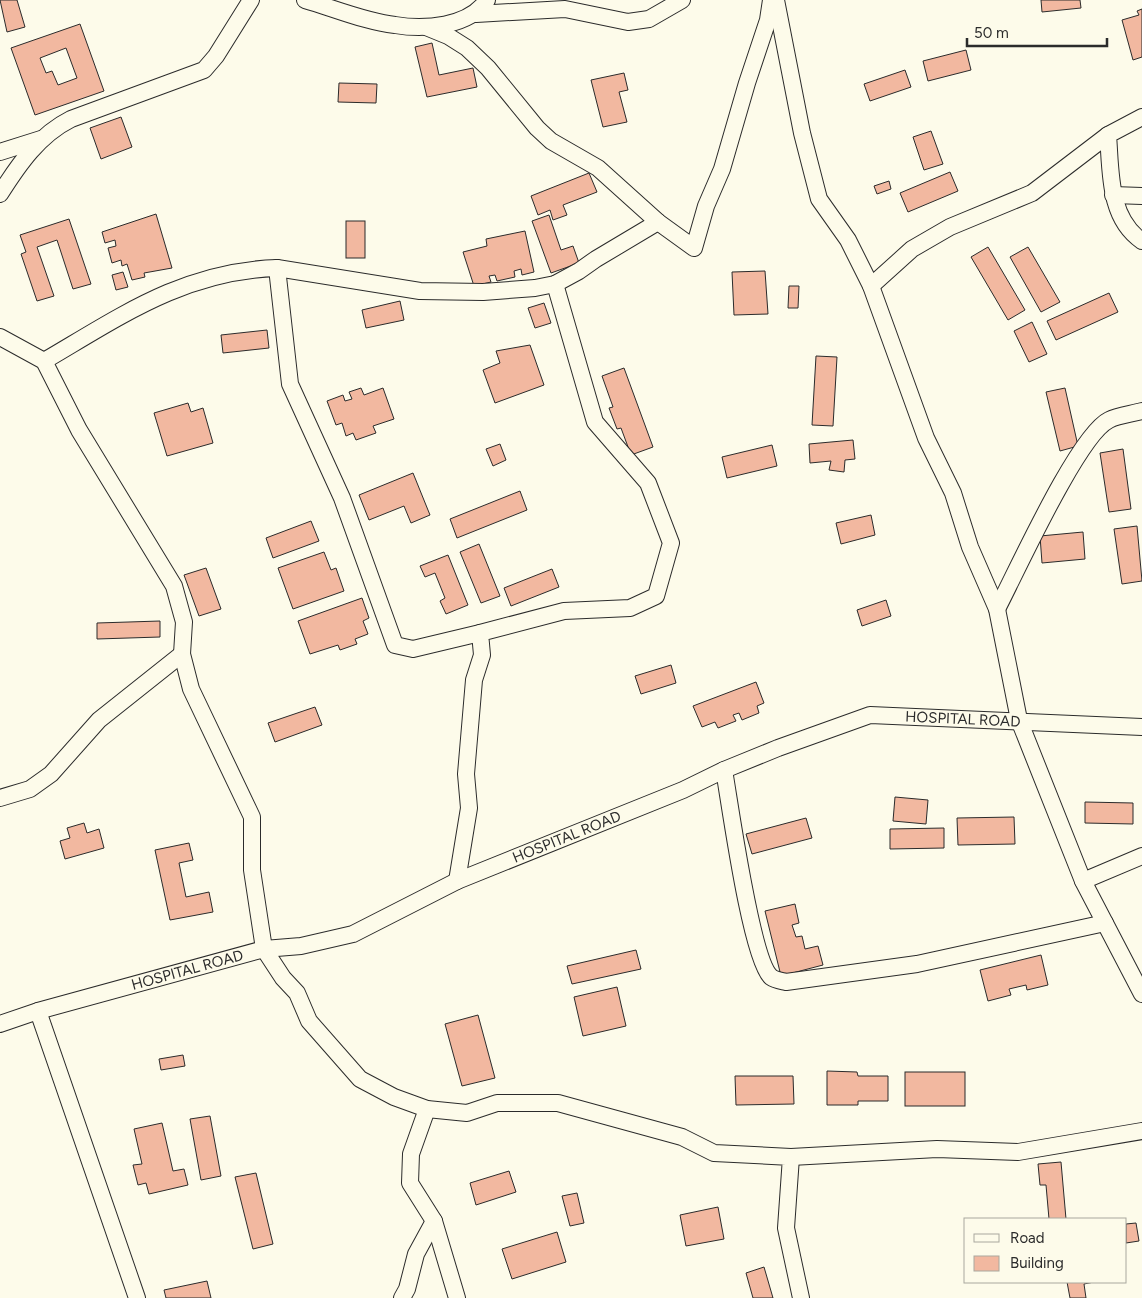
<svg xmlns="http://www.w3.org/2000/svg" width="1142" height="1298" font-family="Figtree,sans-serif">
	<style>
		.building { fill: #f2b8a0; stroke: #2b2b2b; fill-rule: evenodd }
		.lines { fill: none; stroke-linecap: round; stroke-linejoin: round }
		.street-casing { stroke: #2b2b2b; stroke-width: 18 }
		.street { stroke: #fdfbea; stroke-width: 16 }
		.labels { text-anchor: middle; dominant-baseline: central; stroke-width: 4; stroke-linejoin: round; paint-order: stroke }
		.street-label { font-size: 15px; fill: #2b2b2b; stroke: #fdfbea }
	</style>
	<rect width="100%" height="100%" fill="#fdfbea"/>
	<!-- building -->
	<g class="building">
		<path d="M 0,0 L 17,0 L 25,27 L 7,32 Z"/>
		<path d="M 1041,0 L 1080,0 L 1081,8 L 1042,12 Z"/>
		<path d="M 1142,9 L 1142,57 L 1133,60 L 1122,20 L 1139,15 L 1137,11 Z"/>
		<path d="M 80,24 L 104,91 L 35,115 L 11,48 ZM 66,48 L 77,78 L 58,85 L 52,71 L 46,73 L 40,58 Z"/>
		<path d="M 432,43 L 439,75 L 473,68 L 477,87 L 427,97 L 415,47 Z"/>
		<path d="M 966,50 L 971,70 L 928,81 L 923,61 Z"/>
		<path d="M 905,70 L 911,87 L 870,101 L 864,84 Z"/>
		<path d="M 624,73 L 628,90 L 619,92 L 627,122 L 603,127 L 591,80 Z"/>
		<path d="M 339,83 L 377,84 L 376,103 L 338,102 Z"/>
		<path d="M 121,117 L 132,147 L 101,159 L 90,128 Z"/>
		<path d="M 931,131 L 943,164 L 924,170 L 913,137 Z"/>
		<path d="M 950,172 L 958,191 L 908,212 L 900,193 Z"/>
		<path d="M 589,173 L 597,192 L 563,205 L 567,215 L 553,220 L 550,210 L 538,215 L 531,196 Z"/>
		<path d="M 889,181 L 891,189 L 877,194 L 874,186 Z"/>
		<path d="M 156,214 L 172,268 L 144,273 L 145,277 L 132,280 L 127,264 L 122,266 L 121,260 L 112,263 L 108,248 L 116,246 L 115,240 L 105,243 L 102,232 Z"/>
		<path d="M 549,215 L 561,250 L 573,246 L 579,263 L 551,273 L 532,221 Z"/>
		<path d="M 69,219 L 91,284 L 73,289 L 57,240 L 37,247 L 54,296 L 37,301 L 21,254 L 26,252 L 20,235 Z"/>
		<rect x="346" y="221" width="19" height="37"/>
		<path d="M 525,231 L 534,272 L 522,275 L 521,269 L 514,271 L 515,277 L 497,281 L 495,275 L 489,276 L 491,282 L 474,286 L 463,252 L 487,246 L 486,239 Z"/>
		<path d="M 988,247 L 1025,310 L 1008,320 L 971,257 Z"/>
		<path d="M 1028,247 L 1060,302 L 1041,312 L 1010,257 Z"/>
		<path d="M 765,271 L 768,314 L 734,315 L 732,272 Z"/>
		<path d="M 123,272 L 128,287 L 116,290 L 112,275 Z"/>
		<path d="M 789,286 L 799,286 L 798,308 L 788,308 Z"/>
		<path d="M 1109,293 L 1118,312 L 1056,340 L 1047,321 Z"/>
		<path d="M 400,301 L 404,320 L 366,328 L 362,310 Z"/>
		<path d="M 544,303 L 551,323 L 535,328 L 528,308 Z"/>
		<path d="M 1032,322 L 1047,354 L 1029,362 L 1014,331 Z"/>
		<path d="M 267,330 L 269,348 L 223,353 L 221,335 Z"/>
		<path d="M 530,345 L 544,385 L 495,403 L 483,370 L 500,363 L 496,351 Z"/>
		<path d="M 816,356 L 837,357 L 833,426 L 812,425 Z"/>
		<path d="M 624,368 L 653,447 L 631,455 L 621,428 L 617,429 L 609,408 L 613,407 L 602,376 Z"/>
		<path d="M 361,388 L 364,395 L 383,388 L 394,419 L 373,426 L 376,433 L 356,440 L 353,433 L 346,436 L 342,423 L 336,425 L 327,401 L 343,395 L 345,401 L 352,399 L 349,392 Z"/>
		<path d="M 1065,388 L 1078,446 L 1060,451 L 1046,392 Z"/>
		<path d="M 188,403 L 191,412 L 203,408 L 213,443 L 167,456 L 154,413 Z"/>
		<path d="M 853,440 L 855,459 L 845,460 L 844,472 L 829,470 L 831,461 L 810,463 L 809,444 Z"/>
		<path d="M 500,444 L 506,460 L 493,466 L 486,449 Z"/>
		<path d="M 772,445 L 777,466 L 727,478 L 722,457 Z"/>
		<path d="M 1123,449 L 1131,509 L 1109,512 L 1100,453 Z"/>
		<path d="M 413,473 L 430,515 L 411,523 L 404,506 L 369,520 L 359,495 Z"/>
		<path d="M 520,491 L 527,510 L 457,538 L 450,519 Z"/>
		<path d="M 871,515 L 875,535 L 841,544 L 836,523 Z"/>
		<path d="M 311,521 L 319,541 L 273,558 L 266,538 Z"/>
		<path d="M 1137,526 L 1142,581 L 1122,584 L 1114,529 Z"/>
		<path d="M 1083,532 L 1085,559 L 1042,563 L 1040,536 Z"/>
		<path d="M 479,544 L 500,596 L 481,603 L 460,552 Z"/>
		<path d="M 324,552 L 331,570 L 336,568 L 344,591 L 293,609 L 278,568 Z"/>
		<path d="M 448,555 L 468,605 L 446,614 L 440,601 L 445,598 L 435,573 L 425,577 L 420,566 Z"/>
		<path d="M 206,568 L 221,609 L 199,616 L 184,575 Z"/>
		<path d="M 552,569 L 559,587 L 511,606 L 504,588 Z"/>
		<path d="M 362,598 L 369,618 L 363,621 L 368,634 L 355,639 L 357,644 L 340,650 L 338,645 L 310,654 L 298,621 Z"/>
		<path d="M 886,600 L 891,616 L 862,626 L 857,610 Z"/>
		<path d="M 160,621 L 160,637 L 97,639 L 97,623 Z"/>
		<path d="M 671,665 L 676,683 L 641,694 L 635,676 Z"/>
		<path d="M 756,682 L 764,703 L 757,706 L 759,713 L 742,720 L 739,713 L 733,715 L 736,721 L 718,728 L 715,722 L 702,727 L 693,706 Z"/>
		<path d="M 315,707 L 322,725 L 275,742 L 268,723 Z"/>
		<path d="M 895,797 L 928,800 L 926,824 L 893,821 Z"/>
		<path d="M 1085,802 L 1133,803 L 1133,824 L 1085,823 Z"/>
		<path d="M 1014,817 L 1015,844 L 958,845 L 957,818 Z"/>
		<path d="M 806,818 L 812,838 L 752,854 L 746,834 Z"/>
		<path d="M 84,823 L 87,833 L 99,829 L 104,848 L 65,859 L 60,841 L 70,838 L 67,828 Z"/>
		<path d="M 944,828 L 944,848 L 890,849 L 890,829 Z"/>
		<path d="M 189,843 L 193,860 L 179,863 L 186,897 L 209,892 L 213,912 L 170,920 L 155,850 Z"/>
		<path d="M 795,904 L 799,923 L 792,925 L 796,937 L 802,936 L 805,949 L 818,946 L 823,965 L 781,976 L 765,911 Z"/>
		<path d="M 636,950 L 641,969 L 572,984 L 567,966 Z"/>
		<path d="M 1041,955 L 1048,985 L 1027,990 L 1026,985 L 1009,989 L 1011,995 L 988,1001 L 980,970 Z"/>
		<path d="M 617,987 L 626,1026 L 583,1036 L 574,997 Z"/>
		<path d="M 478,1015 L 495,1078 L 462,1086 L 445,1024 Z"/>
		<path d="M 183,1055 L 185,1066 L 161,1070 L 159,1059 Z"/>
		<path d="M 827,1071 L 857,1072 L 858,1076 L 888,1076 L 888,1101 L 858,1101 L 858,1105 L 827,1105 Z"/>
		<rect x="905" y="1072" width="60" height="34"/>
		<path d="M 735,1076 L 793,1076 L 794,1104 L 736,1105 Z"/>
		<path d="M 210,1116 L 221,1176 L 201,1180 L 190,1119 Z"/>
		<path d="M 162,1123 L 173,1171 L 184,1169 L 188,1185 L 149,1194 L 146,1183 L 138,1185 L 133,1165 L 142,1164 L 134,1129 Z"/>
		<path d="M 1061,1162 L 1066,1219 L 1049,1219 L 1046,1185 L 1040,1185 L 1038,1164 Z"/>
		<path d="M 509,1171 L 516,1192 L 476,1205 L 470,1183 Z"/>
		<path d="M 256,1173 L 273,1244 L 253,1249 L 235,1177 Z"/>
		<path d="M 577,1193 L 584,1223 L 570,1226 L 562,1196 Z"/>
		<path d="M 718,1207 L 724,1239 L 686,1246 L 680,1215 Z"/>
		<path d="M 1136,1223 L 1139,1241 L 1126,1243 L 1126,1224 Z"/>
		<path d="M 557,1232 L 566,1262 L 512,1279 L 502,1249 Z"/>
		<path d="M 764,1267 L 773,1298 L 753,1298 L 746,1273 Z"/>
		<path d="M 207,1281 L 211,1298 L 166,1298 L 164,1290 Z"/>
		<path d="M 1067,1282 L 1094,1282 L 1084,1284 L 1086,1298 L 1070,1298 Z"/>
	</g>
	<g class="lines">
		<defs>
			<g id="street">
				<path d="M 305,0 C 333,8 366,22 395,25 C 424,30 469,27 487,0"/>
				<path d="M 776,0 L 802,133 L 819,199 L 848,240 L 871,286 L 926,438 L 953,493 L 970,547 L 997,609 L 1019,720 L 1083,881"/>
				<path d="M 476,14 L 565,9 L 628,22 L 649,19 L 682,0"/>
				<path d="M 426,27 L 448,36 L 467,48 L 488,68 L 537,128 L 551,141 L 598,168 L 658,222 L 694,248 L 706,206 L 722,169 L 747,83 L 768,20 L 771,0"/>
				<path d="M 1142,117 L 1108,135 C 1111,171 1108,218 1142,241"/>
				<path d="M 0,152 L 41,139"/>
				<path d="M 0,194 C 19,164 39,135 71,119 L 204,70 L 216,56 L 251,0"/>
				<path d="M 1113,195 L 1142,196"/>
				<path d="M 277,268 L 290,384 L 342,498 L 395,645 L 413,649 L 480,633"/>
				<path d="M 871,286 L 912,249 L 950,227 L 1032,193 L 1108,135"/>
				<path d="M 0,337 L 44,361 L 79,430 L 174,586 L 184,622 L 182,654 L 191,689 L 252,817 L 252,870 L 264,949 L 283,978 L 297,993 L 309,1021 L 360,1079 L 394,1097 L 427,1109 L 467,1113 L 497,1103 L 558,1103 L 682,1137 L 714,1153 L 791,1157 L 786,1228 L 801,1298"/>
				<path d="M 44,361 C 121,316 184,271 277,268 L 420,291 L 483,292 L 535,288 L 555,284 L 579,271 L 596,259 L 658,222"/>
				<path d="M 997,609 C 1016,573 1078,435 1109,420 C 1118,415 1132,414 1142,411"/>
				<path d="M 724,770 C 730,804 751,959 771,977 C 775,980 782,981 786,982 L 917,964 L 1105,923"/>
				<path d="M 0,798 L 30,789 L 51,774 L 99,720 L 182,654"/>
				<path d="M 1142,856 L 1083,881 L 1142,994"/>
				<path d="M 457,881 L 469,808 L 466,774 L 474,680 L 482,655 L 480,633 L 564,611 L 630,608 L 656,596 L 671,543 L 648,483 L 595,422 L 555,284"/>
				<path d="M 38,1011 L 137,1298"/>
				<path id="s1" d="M 0,1024 L 38,1011 L 264,949 L 301,946 L 353,934 L 457,881 L 683,790 L 724,770 L 778,748 L 870,715 L 1142,727"/>
				<path d="M 427,1109 L 411,1154 L 410,1183 L 434,1221 L 457,1298"/>
				<path d="M 791,1157 L 937,1149 L 1018,1152 L 1142,1131"/>
				<path d="M 402,1298 L 407,1289 L 416,1254 L 434,1221"/>
			</g>
		</defs>
		<!-- street casing -->
		<use href="#street" class="street-casing"/>
		<!-- street -->
		<use href="#street" class="street"/>
	</g>
	<g class="labels">
		<!-- street labels -->
		<g class="street-label">
			<text stroke="none"><textPath href="#s1" startOffset="1020">HOSPITAL ROAD</textPath></text>
			<text stroke="none"><textPath href="#s1" startOffset="600">HOSPITAL ROAD</textPath></text>
			<text stroke="none"><textPath href="#s1" startOffset="195">HOSPITAL ROAD</textPath></text>
		</g>
	</g>
	<!-- legend -->
	<rect x="964" y="1218" width="162" height="65" fill="#fdfbea" stroke="#a9a89e"/>
	<rect x="974" y="1234" width="25" height="8" fill="#fdfbea" stroke="#a9a89e"/>
	<text x="1010" y="1243" font-size="15" fill="#2b2b2b">Road</text>
	<rect x="974" y="1256" width="25" height="15" fill="#f2b8a0" stroke="#a9a89e"/>
	<text x="1010" y="1268" font-size="15" fill="#2b2b2b">Building</text>
	<!-- scale -->
	<path d="M967 38v8h140v-8" fill="none" stroke="#2b2b2b" stroke-width="2.5"/>
	<text x="974" y="38" font-size="15" fill="#2b2b2b" stroke="#fdfbea" stroke-width="4" paint-order="stroke">50 m</text>
</svg>
